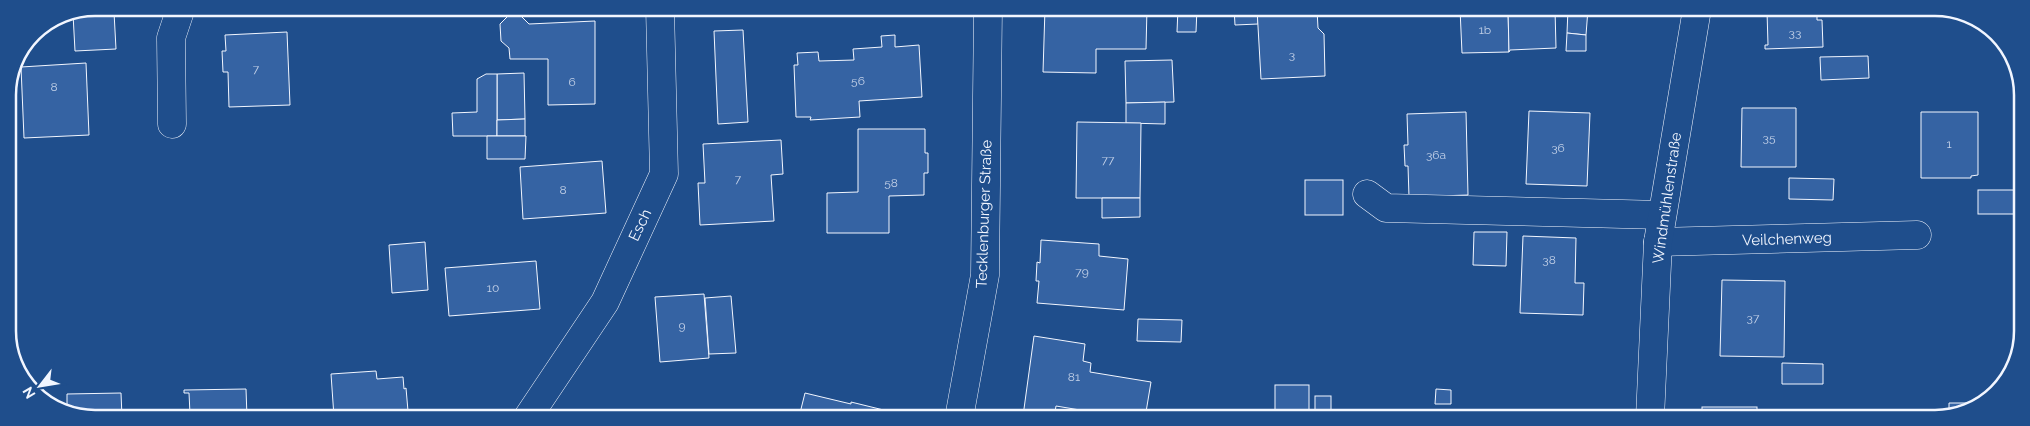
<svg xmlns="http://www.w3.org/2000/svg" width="2030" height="426" font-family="Raleway,sans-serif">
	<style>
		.building { fill: #3563a3; stroke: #f2f6ff }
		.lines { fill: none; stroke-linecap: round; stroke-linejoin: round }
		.minor-casing { stroke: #f2f6ff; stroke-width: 29 }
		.tertiary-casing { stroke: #f2f6ff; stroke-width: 29 }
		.minor { stroke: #1f4e8c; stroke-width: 28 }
		.tertiary { stroke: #1f4e8c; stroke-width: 28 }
		.labels { text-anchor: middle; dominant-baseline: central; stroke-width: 4; stroke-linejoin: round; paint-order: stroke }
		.number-label { font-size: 12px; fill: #c3d1e8 }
		.street-label { font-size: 15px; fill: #f2f6ff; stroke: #1f4e8c }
		.rim { fill: none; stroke: #f2f6ff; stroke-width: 2.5 }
	</style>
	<rect width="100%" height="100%" fill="#1f4e8c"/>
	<!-- building -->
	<g class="building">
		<path d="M 254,8 L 293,8 L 293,11 L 255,13 Z"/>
		<path d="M 1045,8 L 1147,8 L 1146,49 L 1096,49 L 1096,73 L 1043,72 Z"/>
		<path d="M 1178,8 L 1197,8 L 1196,32 L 1177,32 Z"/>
		<path d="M 1234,8 L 1257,9 L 1258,24 L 1235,25 Z"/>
		<path d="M 1257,9 L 1317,9 L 1318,28 L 1324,34 L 1325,76 L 1261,79 Z"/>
		<path d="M 1460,9 L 1508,9 L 1509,52 L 1462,53 Z"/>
		<path d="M 1508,9 L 1555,9 L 1556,48 L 1510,50 L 1509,52 Z"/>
		<path d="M 1568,9 L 1588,9 L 1586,35 L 1567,33 Z"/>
		<path d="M 1764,9 L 1817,9 L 1817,20 L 1822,20 L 1823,47 L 1765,49 L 1765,45 L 1768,45 L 1767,11 Z"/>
		<path d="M 114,12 L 116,49 L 75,51 L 73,14 Z"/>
		<path d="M 509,15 L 521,16 L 529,24 L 595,21 L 595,104 L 548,105 L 548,59 L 510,59 L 509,48 L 501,41 L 500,24 Z"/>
		<path d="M 743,30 L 748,122 L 718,124 L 714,31 Z"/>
		<path d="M 287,32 L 290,105 L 229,107 L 228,72 L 223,72 L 222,51 L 226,51 L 225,35 Z"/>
		<path d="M 1567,33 L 1586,35 L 1586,51 L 1566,51 Z"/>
		<path d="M 895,35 L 895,47 L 919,45 L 922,97 L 859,101 L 860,117 L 810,120 L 811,117 L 796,117 L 794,65 L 798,65 L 797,53 L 818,52 L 819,61 L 854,60 L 853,49 L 882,47 L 881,36 Z"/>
		<path d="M 1868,56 L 1869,78 L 1821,80 L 1820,57 Z"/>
		<path d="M 1172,60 L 1174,102 L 1126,103 L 1125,61 Z"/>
		<path d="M 86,63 L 89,135 L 24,138 L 21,67 Z"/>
		<path d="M 524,73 L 525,119 L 497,120 L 497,74 Z"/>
		<path d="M 486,74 L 497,74 L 497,136 L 453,136 L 452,113 L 477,112 L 477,79 Z"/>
		<path d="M 1165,102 L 1165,124 L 1126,123 L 1126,103 Z"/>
		<path d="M 1742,108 L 1796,108 L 1796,167 L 1741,167 Z"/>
		<path d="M 1529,111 L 1590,113 L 1587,186 L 1526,184 Z"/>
		<path d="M 1466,112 L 1468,195 L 1409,197 L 1408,166 L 1405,166 L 1404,145 L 1408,145 L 1407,114 Z"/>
		<path d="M 1921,112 L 1978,112 L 1978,175 L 1971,176 L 1971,178 L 1921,178 Z"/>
		<path d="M 525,119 L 525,136 L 497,136 L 497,120 Z"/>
		<path d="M 1077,122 L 1141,123 L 1140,198 L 1076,198 Z"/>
		<path d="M 858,129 L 925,129 L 925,153 L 928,153 L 928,173 L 924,173 L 924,195 L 889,196 L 889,233 L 827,233 L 827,193 L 858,192 Z"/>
		<path d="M 487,136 L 526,136 L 525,159 L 487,159 Z"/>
		<path d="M 781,140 L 783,174 L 771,175 L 774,221 L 700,225 L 698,183 L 705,183 L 703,144 Z"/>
		<path d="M 602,161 L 606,213 L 523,219 L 520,167 Z"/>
		<path d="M 1789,178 L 1834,179 L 1833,200 L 1789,199 Z"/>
		<rect x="1305" y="180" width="38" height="35"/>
		<rect x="1978" y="190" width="43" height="24"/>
		<path d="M 1102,198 L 1140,198 L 1140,217 L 1102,218 Z"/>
		<path d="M 1474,232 L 1507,232 L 1506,266 L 1473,265 Z"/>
		<path d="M 1523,236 L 1576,238 L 1575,283 L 1584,283 L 1583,315 L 1520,313 Z"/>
		<path d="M 1041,240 L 1099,244 L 1099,256 L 1128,259 L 1124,310 L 1037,303 L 1039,281 L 1036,281 L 1037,262 L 1040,263 Z"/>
		<path d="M 425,242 L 428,290 L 392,293 L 389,245 Z"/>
		<path d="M 536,261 L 540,309 L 449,316 L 445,268 Z"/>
		<path d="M 1722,280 L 1785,281 L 1784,357 L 1720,356 Z"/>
		<path d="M 704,294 L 709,358 L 660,362 L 655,297 Z"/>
		<path d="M 731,296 L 736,353 L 709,354 L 705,298 Z"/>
		<path d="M 1138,319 L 1182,320 L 1181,342 L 1137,341 Z"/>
		<path d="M 1034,336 L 1085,344 L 1083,361 L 1091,363 L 1090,372 L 1151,382 L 1145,418 L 1128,418 L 1056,406 L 1054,418 L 1023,416 Z"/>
		<path d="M 1782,363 L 1823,364 L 1823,384 L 1782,384 Z"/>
		<path d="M 376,371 L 377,379 L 403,377 L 404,389 L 406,388 L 408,411 L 405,411 L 405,417 L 334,417 L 331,374 Z"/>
		<rect x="1275" y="385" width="34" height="33"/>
		<path d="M 246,389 L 247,417 L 185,417 L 185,414 L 190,414 L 189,393 L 184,393 L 184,390 Z"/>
		<path d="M 1436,389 L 1451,390 L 1451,404 L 1435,404 Z"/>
		<path d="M 121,393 L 122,417 L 78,417 L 67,411 L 67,394 Z"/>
		<path d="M 805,393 L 851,404 L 851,402 L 904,415 L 904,418 L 799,417 Z"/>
		<rect x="1315" y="396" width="16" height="22"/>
		<path d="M 1949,403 L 1977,403 L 1949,415 Z"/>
		<rect x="1702" y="407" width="55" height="11"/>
		<path d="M 630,410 L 631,417 L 579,417 L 579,414 Z"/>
		<rect x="1828" y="410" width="40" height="8"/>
		<path d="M 1192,412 L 1248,414 L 1248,418 L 1191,418 Z"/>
		<path d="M 1424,417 L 1454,417 L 1455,418 L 1424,418 Z"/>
	</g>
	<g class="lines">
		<defs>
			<g id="minor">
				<path d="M 172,124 L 171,38 L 181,8"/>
				<path d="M 1367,194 L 1386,208 L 1662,215"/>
				<path d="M 1658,242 L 1917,235"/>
				<path d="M 528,417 L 605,302 L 664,174 L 660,8"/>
				<path d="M 1650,418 L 1658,242 L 1697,9"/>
			</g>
			<path id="tertiary" d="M 959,418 L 985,275 L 988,8"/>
		</defs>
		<!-- minor casing -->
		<use href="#minor" class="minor-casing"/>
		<!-- tertiary casing -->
		<use href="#tertiary" class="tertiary-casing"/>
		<!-- minor -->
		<use href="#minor" class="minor"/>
		<!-- tertiary -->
		<use href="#tertiary" class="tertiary"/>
	</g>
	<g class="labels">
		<!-- number labels -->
		<g class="number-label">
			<text x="1485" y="30">1b</text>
			<text x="1795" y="33">33</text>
			<text x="1292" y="55">3</text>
			<text x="256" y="69">7</text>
			<text x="858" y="81">56</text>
			<text x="572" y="82">6</text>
			<text x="54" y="87">8</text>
			<text x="1769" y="138">35</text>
			<text x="1949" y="144">1</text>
			<text x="1558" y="148">36</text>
			<text x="1436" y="155">36a</text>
			<text x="1108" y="160">77</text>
			<text x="738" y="179">7</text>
			<text x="891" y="183">58</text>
			<text x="563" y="190">8</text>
			<text x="1549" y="260">38</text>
			<text x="1082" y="272">79</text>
			<text x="493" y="288">10</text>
			<text x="1753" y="318">37</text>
			<text x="682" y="326">9</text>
			<text x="1074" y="377">81</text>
		</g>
		<!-- street labels -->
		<g class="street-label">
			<text transform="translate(1667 198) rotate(-82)">Windmühlenstraße</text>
			<text transform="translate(984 214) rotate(-88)">Tecklenburger Straße</text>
			<text transform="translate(640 225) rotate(-65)">Esch</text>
			<text transform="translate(1787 239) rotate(-2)">Veilchenweg</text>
		</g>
	</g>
	<!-- crop -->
	<path d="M0 0H2030V426H0ZM95 16H1935A79 79 0 0 1 2014 95V331A79 79 0 0 1 1935 410H95A79 79 0 0 1 16 331V95A79 79 0 0 1 95 16Z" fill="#1f4e8c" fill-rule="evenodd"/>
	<path class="rim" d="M95 16H1935A79 79 0 0 1 2014 95V331A79 79 0 0 1 1935 410H95A79 79 0 0 1 16 331V95A79 79 0 0 1 95 16Z"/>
	<!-- north arrow -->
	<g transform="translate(40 386) rotate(239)" stroke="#1f4e8c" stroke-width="4" paint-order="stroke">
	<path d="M0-4L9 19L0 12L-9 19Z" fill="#f2f6ff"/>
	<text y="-8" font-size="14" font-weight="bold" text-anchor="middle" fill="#f2f6ff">N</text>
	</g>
</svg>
